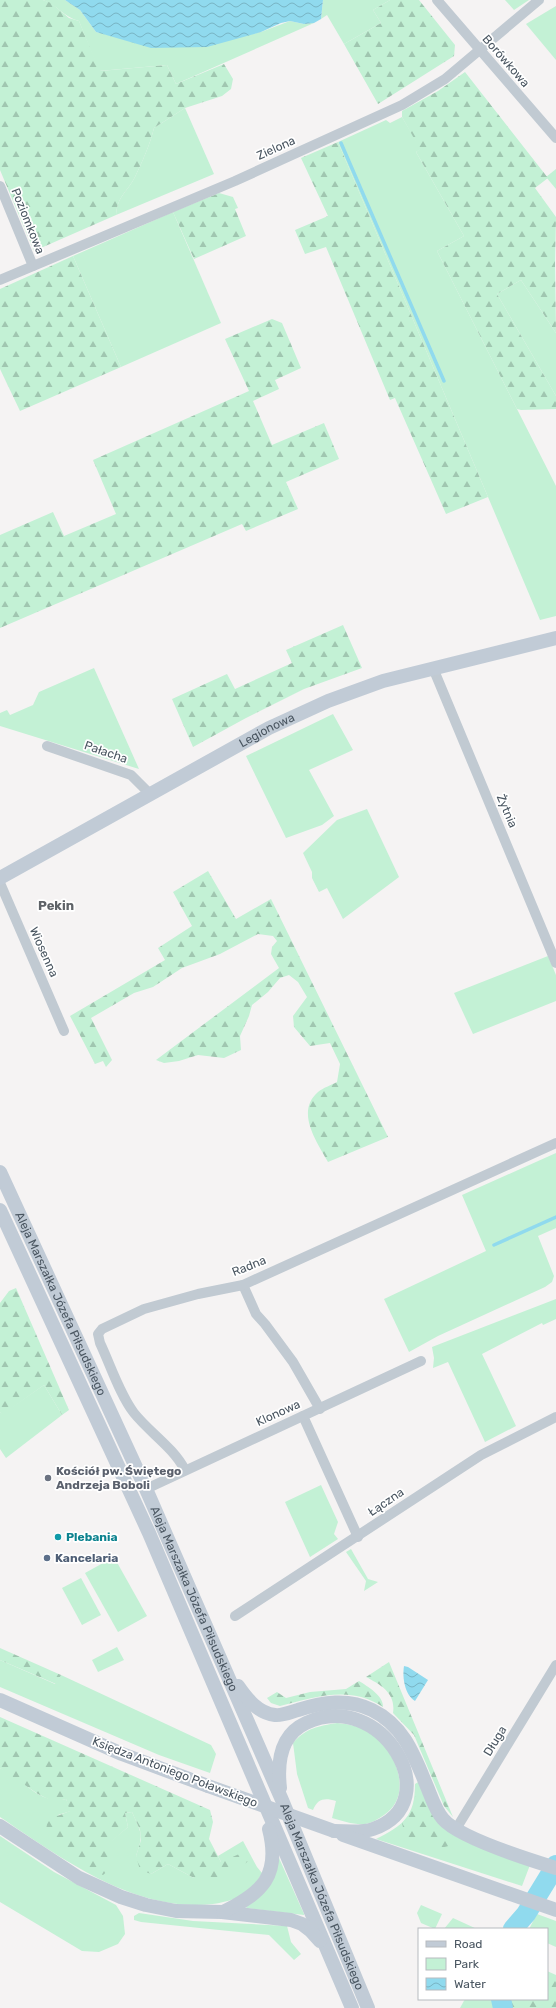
<svg xmlns="http://www.w3.org/2000/svg" width="556" height="2008" font-family="Rubik,sans-serif">
	<style>
		.green { fill: #c3f1d5 }
		.forest { fill: url(#forest-firs) }
		.water { fill: url(#water-waves) }
		.lines { fill: none; stroke-linecap: round; stroke-linejoin: round }
		.stream { stroke: #90daee; stroke-width: 3.5 }
		.river { stroke: #90daee; stroke-width: 20 }
		.street { stroke: #c1cad2; stroke-width: 10 }
		.secondary { stroke: #c1cbd6; stroke-width: 14 }
		.secondary-bridge { stroke: #c1cbd6; stroke-width: 14 }
		.worship-dot { fill: #6b7280; stroke: #fff; stroke-width: 1.5 }
		.culture-dot { fill: #0f9aa8; stroke: #fff; stroke-width: 1.5 }
		.service-dot { fill: #5c6f8a; stroke: #fff; stroke-width: 1.5 }
		.labels { text-anchor: middle; dominant-baseline: central; stroke-width: 3.5; stroke-linejoin: round; paint-order: stroke }
		.street-label { font-size: 12px; fill: #4a5661; stroke: #fff }
		.worship-label { font-size: 12px; font-weight: bold; fill: #5b616d; stroke: #fff; text-anchor: start }
		.culture-label { font-size: 12px; font-weight: bold; fill: #0d838f; stroke: #fff; text-anchor: start }
		.service-label { font-size: 12px; font-weight: bold; fill: #4e5e75; stroke: #fff; text-anchor: start }
		.neighbourhood-label { font-size: 13px; font-weight: bold; fill: #5f6368; stroke: #fff }
	</style>
	<defs>
		<pattern id="forest-firs" width="22" height="20" patternUnits="userSpaceOnUse"><rect width="22" height="20" fill="#c3f1d5"/><path d="M5 1l3.5 6h-7zM16 11l3.5 6h-7z" fill="#a0c6b0"/></pattern>
		<pattern id="water-waves" width="16" height="10" patternUnits="userSpaceOnUse"><rect width="16" height="10" fill="#90daee"/><path d="M0 5q4-4 8 0t8 0" fill="none" stroke="#78b4c4"/></pattern>
	</defs>
	<rect width="100%" height="100%" fill="#f5f3f3"/>
	<!-- green -->
	<g class="green">
		<path d="M 43,0 L 65,0 L 80,10 L 96,32 L 117,37 L 239,37 L 261,32 L 290,21 L 304,24 L 314,23 L 176,84 L 167,65 L 99,71 L 79,21 C 64,17 57,5 43,0 Z"/>
		<path d="M 323,0 L 390,0 L 373,10 L 381,23 L 344,44 L 327,15 L 321,19 Z"/>
		<path d="M 505,0 L 529,0 L 514,10 Z"/>
		<path d="M 556,6 L 556,60 L 526,24 Z"/>
		<path d="M 185,108 L 214,174 L 116,215 C 118,195 126,194 135,177 C 142,162 150,145 154,128 Z"/>
		<path d="M 402,117 L 421,149 L 416,152 L 464,236 L 437,251 L 556,486 L 556,616 L 540,620 L 338,142 L 386,120 L 390,123 Z"/>
		<path d="M 556,169 L 556,189 L 546,177 Z"/>
		<path d="M 173,212 L 221,323 L 121,367 L 73,256 Z"/>
		<path d="M 521,280 L 556,333 L 556,396 L 497,294 Z"/>
		<path d="M 94,668 L 139,769 L 0,726 L 0,713 L 7,710 L 10,715 L 33,705 L 39,692 Z"/>
		<path d="M 333,714 L 353,750 L 309,770 L 334,816 L 322,825 L 286,838 L 246,756 Z"/>
		<path d="M 367,809 L 399,877 L 343,919 L 327,888 L 319,892 L 312,878 L 312,872 L 303,853 L 337,820 Z"/>
		<path d="M 548,956 L 556,975 L 556,1001 L 473,1034 L 454,993 Z"/>
		<path d="M 556,1153 L 556,1228 L 538,1236 L 554,1276 L 552,1282 L 545,1287 L 438,1336 L 409,1352 L 384,1299 L 486,1251 L 462,1195 Z"/>
		<path d="M 556,1299 L 556,1319 L 543,1325 L 542,1323 L 482,1354 L 516,1426 L 485,1442 L 448,1362 L 433,1368 L 434,1358 L 432,1347 Z"/>
		<path d="M 44,1385 L 62,1415 L 6,1458 L 0,1449 L 0,1412 L 2,1414 Z"/>
		<path d="M 321,1485 L 338,1522 L 334,1534 L 338,1539 L 310,1557 L 285,1502 Z"/>
		<path d="M 351,1549 L 368,1579 L 378,1582 L 364,1591 L 366,1581 L 346,1552 Z"/>
		<path d="M 114,1557 L 147,1616 L 118,1632 L 85,1573 Z"/>
		<path d="M 81,1578 L 101,1615 L 82,1625 L 62,1588 Z"/>
		<path d="M 117,1647 L 124,1660 L 98,1672 L 92,1660 Z"/>
		<path d="M 0,1660 L 55,1684 L 61,1675 L 211,1745 L 216,1754 L 210,1773 L 159,1755 L 0,1687 Z"/>
		<path d="M 337,1723 C 348,1724 360,1726 369,1732 C 395,1748 415,1794 384,1815 C 378,1819 372,1823 365,1824 C 354,1825 342,1821 332,1818 L 336,1801 C 325,1798 318,1798 313,1810 L 308,1808 L 297,1774 L 293,1743 C 306,1728 319,1726 337,1723 Z"/>
		<path d="M 0,1768 C 24,1778 37,1805 66,1799 L 71,1811 L 58,1815 L 111,1868 L 110,1842 L 128,1827 L 125,1813 L 132,1812 C 141,1832 144,1834 136,1856 L 151,1874 L 168,1864 L 194,1878 L 221,1862 L 218,1856 L 243,1841 L 257,1867 L 262,1873 C 259,1878 256,1884 252,1888 C 243,1898 226,1902 213,1904 C 135,1913 61,1858 0,1817 Z"/>
		<path d="M 420,1781 L 431,1808 L 530,1865 L 522,1886 L 376,1839 C 404,1825 415,1816 415,1784 Z"/>
		<path d="M 0,1836 L 54,1872 L 116,1905 L 123,1916 L 125,1934 L 118,1944 L 99,1952 L 82,1951 L 0,1902 Z"/>
		<path d="M 279,1858 L 304,1914 L 304,1915 L 246,1908 Z"/>
		<path d="M 421,1905 L 442,1914 L 435,1929 L 421,1923 L 417,1913 Z"/>
		<path d="M 139,1913 L 193,1921 L 287,1926 L 291,1942 L 301,1954 L 294,1960 L 269,1935 L 141,1922 L 134,1920 L 134,1916 Z"/>
		<path d="M 537,1914 L 556,1921 L 556,1947 L 547,1943 L 547,1929 L 529,1929 Z"/>
		<path d="M 453,1918 L 477,1929 L 444,1929 Z"/>
		<path d="M 465,1999 L 511,1999 L 512,2008 L 460,2008 Z"/>
	</g>
	<!-- forest -->
	<g class="forest">
		<path d="M 0,0 L 43,0 L 51,3 L 69,18 L 79,21 L 100,71 L 167,65 L 176,84 L 224,64 L 233,79 L 231,89 L 222,96 L 185,108 L 154,128 C 150,145 142,162 135,177 C 126,194 118,195 116,215 L 34,251 L 0,170 Z"/>
		<path d="M 390,0 L 419,0 L 455,45 L 454,56 L 378,104 L 344,44 L 381,23 L 373,10 Z"/>
		<path d="M 465,72 L 548,178 L 535,188 L 556,217 L 555,263 L 556,333 L 521,280 L 497,294 L 556,396 L 556,409 L 521,410 L 517,409 L 437,251 L 464,236 L 416,152 L 420,149 L 402,117 L 402,111 L 438,91 Z"/>
		<path d="M 338,142 L 488,497 L 446,514 L 395,398 L 390,400 L 326,247 L 305,254 L 295,230 L 328,216 L 301,158 Z"/>
		<path d="M 219,193 L 233,197 L 238,208 L 235,209 L 246,236 L 194,259 L 173,212 Z"/>
		<path d="M 73,256 L 121,367 L 20,411 L 0,369 L 0,289 Z"/>
		<path d="M 272,319 L 282,323 L 301,368 L 275,380 L 279,389 L 253,401 L 272,445 L 324,423 L 339,459 L 286,482 L 298,509 L 246,531 L 242,524 L 0,628 L 0,535 L 53,512 L 64,536 L 116,514 L 93,460 L 249,391 L 225,339 Z"/>
		<path d="M 343,625 L 362,668 L 304,689 L 246,718 L 193,747 L 172,699 L 227,674 L 235,689 L 292,663 L 286,650 Z"/>
		<path d="M 208,871 L 236,919 L 271,899 L 388,1137 L 328,1162 C 317,1142 295,1112 318,1092 C 323,1088 331,1085 337,1082 L 340,1064 L 330,1043 L 310,1046 L 294,1027 L 293,1016 L 307,997 L 298,982 L 289,975 L 280,978 L 268,992 L 252,1005 L 249,1016 L 240,1036 L 241,1050 L 224,1058 L 198,1055 L 179,1061 L 164,1063 L 156,1060 L 279,968 L 271,954 L 272,947 L 277,941 L 273,936 L 258,934 L 220,954 L 182,968 L 153,987 L 134,993 L 91,1018 L 112,1060 L 106,1067 L 103,1061 L 95,1064 L 70,1016 L 165,960 L 158,948 L 192,926 L 173,892 Z"/>
		<path d="M 16,1288 L 69,1410 L 62,1415 L 44,1385 L 2,1415 L 0,1412 L 0,1303 L 9,1291 Z"/>
		<path d="M 0,1648 L 61,1675 L 56,1684 L 0,1660 Z"/>
		<path d="M 389,1662 L 453,1817 L 444,1806 L 414,1735 L 393,1713 C 396,1693 381,1685 366,1677 Z"/>
		<path d="M 359,1681 C 367,1686 384,1696 383,1707 C 350,1685 316,1697 280,1706 L 271,1703 L 267,1698 L 277,1692 L 286,1698 L 310,1692 L 346,1689 Z"/>
		<path d="M 0,1717 L 210,1810 L 213,1822 L 209,1839 L 221,1862 L 246,1851 L 250,1860 L 222,1880 L 194,1878 L 168,1864 L 151,1874 L 140,1870 L 136,1856 L 141,1840 L 140,1830 L 132,1812 L 125,1813 L 128,1827 L 111,1842 L 111,1868 L 103,1875 L 74,1860 L 46,1836 L 47,1820 L 70,1811 L 66,1799 L 54,1802 L 38,1794 L 0,1768 Z"/>
		<path d="M 422,1786 L 452,1835 L 453,1845 L 440,1848 L 435,1838 L 428,1836 L 406,1840 L 402,1823 L 409,1815 L 414,1805 L 417,1788 Z"/>
		<path d="M 547,1971 L 556,1975 L 556,2008 L 512,2008 L 511,1999 L 547,1999 Z"/>
	</g>
	<!-- water -->
	<g class="water">
		<path d="M 65,0 L 323,0 L 321,19 L 314,23 L 304,24 L 290,21 L 281,23 L 261,32 L 207,47 L 151,48 L 96,32 L 80,10 Z"/>
		<path d="M 404,1666 L 408,1667 L 428,1680 L 415,1701 C 405,1695 402,1678 404,1666 Z"/>
	</g>
	<g class="lines">
		<!-- stream -->
		<g class="stream">
			<path d="M 341,143 L 444,381"/>
			<path d="M 494,1245 L 556,1217"/>
		</g>
		<!-- river -->
		<g class="river">
			<path d="M 513,1929 L 526,1914 L 556,1865"/>
			<path d="M 501,1999 L 503,2008"/>
		</g>
		<!-- street -->
		<g class="street">
			<path d="M 437,0 L 556,138"/>
			<path d="M 0,186 L 33,266"/>
			<path d="M 0,280 L 235,181 L 402,105 L 445,79 L 539,0"/>
			<path d="M 433,668 L 556,963"/>
			<path d="M 47,746 L 131,775 L 149,793"/>
			<path d="M 0,883 L 64,1031"/>
			<path d="M 243,1285 L 256,1314 L 265,1324 L 293,1362 L 320,1409"/>
			<path d="M 303,1416 L 358,1537"/>
			<path d="M 185,1470 C 173,1447 150,1433 134,1413 C 120,1395 110,1364 100,1343 L 98,1334 L 102,1329 L 144,1309 L 198,1294 L 243,1285 L 556,1143"/>
			<path d="M 146,1489 L 421,1361"/>
			<path d="M 235,1616 L 481,1455 L 556,1417"/>
			<path d="M 456,1829 L 556,1665"/>
		</g>
		<!-- secondary -->
		<g class="secondary">
			<path id="s1" d="M 0,878 L 269,728 L 328,701 L 383,681 L 556,638"/>
			<path id="s2" d="M 0,1172 L 146,1489 L 282,1800 L 368,2008"/>
			<path d="M 0,1210 L 149,1533 L 352,2008"/>
			<path d="M 238,1686 C 247,1699 258,1713 275,1715 C 282,1716 291,1712 298,1710 C 323,1702 348,1698 372,1710 C 405,1726 415,1758 428,1789 C 432,1799 436,1811 443,1819 C 459,1838 530,1860 556,1868"/>
			<path d="M 0,1700 L 122,1754 L 208,1786"/>
			<path d="M 280,1788 C 277,1762 280,1735 306,1723 C 381,1687 450,1802 373,1829 C 362,1833 347,1831 334,1831"/>
			<path d="M 0,1826 L 79,1878 L 121,1897 L 146,1905 L 176,1911 L 222,1912 L 291,1920 L 302,1924 L 311,1931 L 320,1941"/>
			<path d="M 343,1835 L 556,1910"/>
			<path d="M 223,1912 C 262,1893 281,1876 269,1829"/>
		</g>
		<!-- secondary-bridge -->
		<path class="secondary-bridge" d="M 208,1786 L 334,1831"/>
	</g>
	<!-- markers -->
	<circle class="worship-dot" cx="48" cy="1478" r="4"/>
	<circle class="culture-dot" cx="58" cy="1537" r="4"/>
	<circle class="service-dot" cx="47" cy="1558" r="4"/>
	<g class="labels">
		<!-- street labels -->
		<g class="street-label">
			<text transform="translate(506 61) rotate(49)">Borówkowa</text>
			<text transform="translate(276 148) rotate(-24)">Zielona</text>
			<text transform="translate(28 221) rotate(68)">Poziomkowa</text>
			<text stroke="none"><textPath href="#s1" startOffset="305">Legionowa</textPath></text>
			<text transform="translate(106 752) rotate(19)">Pałacha</text>
			<text transform="translate(507 811) rotate(67)">Żytnia</text>
			<text transform="translate(44 952) rotate(66)">Wiosenna</text>
			<text transform="translate(249 1266) rotate(-22)">Radna</text>
			<text stroke="none"><textPath href="#s2" startOffset="145">Aleja Marszałka Józefa Piłsudskiego</textPath></text>
			<text transform="translate(278 1413) rotate(-24)">Klonowa</text>
			<text transform="translate(386 1502) rotate(-34)">Łączna</text>
			<text stroke="none"><textPath href="#s2" startOffset="469">Aleja Marszałka Józefa Piłsudskiego</textPath></text>
			<text transform="translate(495 1741) rotate(-59)">Długa</text>
			<text transform="translate(175 1772) rotate(21)">Księdza Antoniego Poławskiego</text>
			<text stroke="none"><textPath href="#s2" startOffset="793">Aleja Marszałka Józefa Piłsudskiego</textPath></text>
		</g>
		<!-- worship labels -->
		<g class="worship-label">
			<text x="56" y="1471">Kościół pw. Świętego<tspan x="56" dy="14">Andrzeja Boboli</tspan></text>
		</g>
		<!-- culture labels -->
		<g class="culture-label">
			<text x="66" y="1537">Plebania</text>
		</g>
		<!-- service labels -->
		<g class="service-label">
			<text x="55" y="1558">Kancelaria</text>
		</g>
		<!-- neighbourhood labels -->
		<g class="neighbourhood-label">
			<text x="56" y="905">Pekin</text>
		</g>
	</g>
	<!-- legend -->
	<rect x="418" y="1928" width="130" height="72" fill="#ffffff" stroke="#b7bbc0"/>
	<rect x="426" y="1941" width="20" height="6" fill="#c1cbd6" stroke="#b7bbc0"/>
	<text x="454" y="1948" font-size="12" fill="#4a5661">Road</text>
	<rect x="426" y="1958" width="20" height="12" fill="#c3f1d5" stroke="#b7bbc0"/>
	<text x="454" y="1968" font-size="12" fill="#4a5661">Park</text>
	<rect x="426" y="1978" width="20" height="12" fill="url(#water-waves)" stroke="#b7bbc0"/>
	<text x="454" y="1988" font-size="12" fill="#4a5661">Water</text>
</svg>
